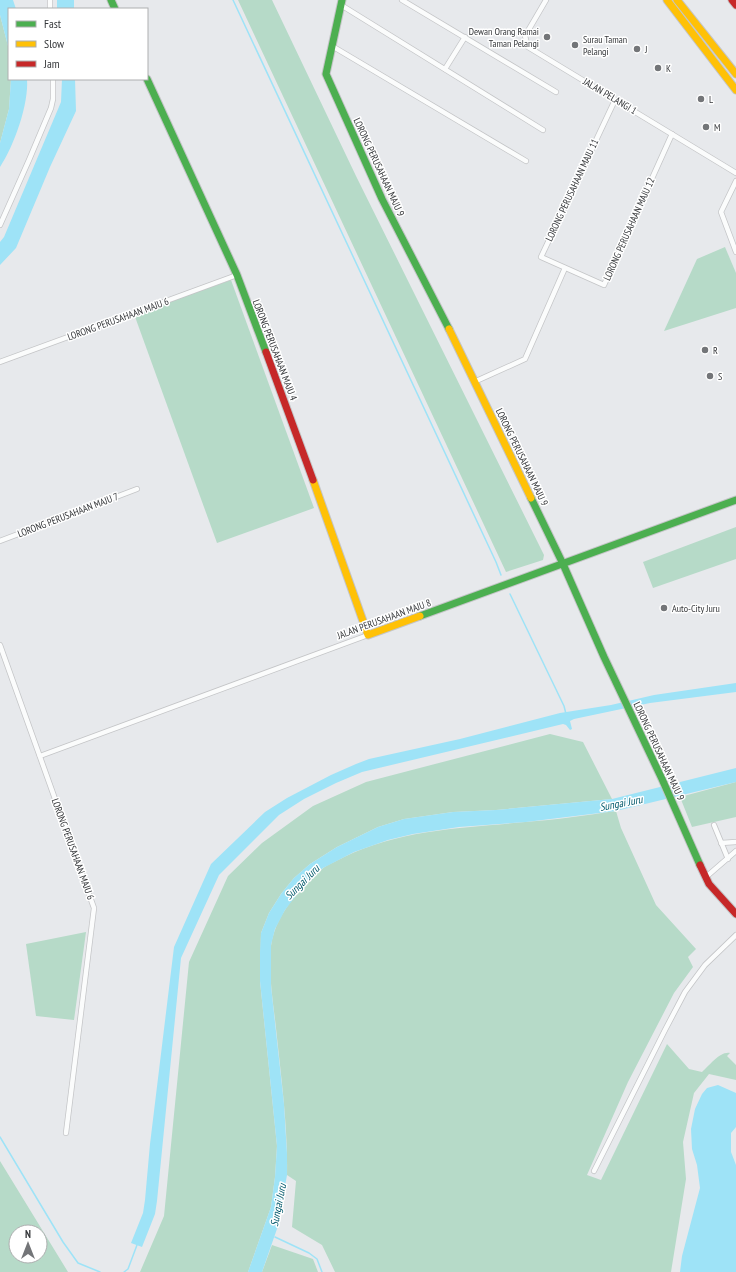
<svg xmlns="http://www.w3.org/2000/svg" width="736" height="1272" font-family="'PT Sans Narrow',sans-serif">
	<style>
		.green { fill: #b6dac8; fill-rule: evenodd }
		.water { fill: #9ee3f7 }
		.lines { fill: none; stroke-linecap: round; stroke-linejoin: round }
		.stream { stroke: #9ee3f7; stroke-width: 1.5 }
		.street-casing { stroke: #c4c5c7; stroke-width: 6 }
		.fast-casing { stroke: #c4c5c7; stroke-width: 9 }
		.slow-casing { stroke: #c4c5c7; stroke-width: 9 }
		.jam-casing { stroke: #c4c5c7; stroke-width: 9 }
		.street { stroke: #fbfcfc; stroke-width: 4.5 }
		.fast { stroke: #4caf50; stroke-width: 7 }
		.slow { stroke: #ffc107; stroke-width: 7 }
		.jam { stroke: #c62828; stroke-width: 7 }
		.poi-dot { fill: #737578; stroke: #fff; stroke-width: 1.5 }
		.labels { text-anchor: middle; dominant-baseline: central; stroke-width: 3; stroke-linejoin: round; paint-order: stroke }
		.poi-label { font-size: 10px; fill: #35373a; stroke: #fff; text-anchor: start }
		.street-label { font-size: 10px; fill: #35373a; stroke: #fff }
		.water-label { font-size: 11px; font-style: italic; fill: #00596b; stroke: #fff }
	</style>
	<rect width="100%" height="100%" fill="#e7e9ec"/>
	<!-- green -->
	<g class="green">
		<path d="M 238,0 L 272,0 L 356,176 L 544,555 L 543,560 L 506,572 Z"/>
		<path d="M 0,15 L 9,50 L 9,79 L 11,79 L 9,109 L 0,143 Z"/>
		<path d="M 725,247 L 736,273 L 736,308 L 664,331 L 697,259 Z"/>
		<path d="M 231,280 L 314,508 L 217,543 L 134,314 Z"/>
		<path d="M 736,527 L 736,559 L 653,588 L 643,562 Z"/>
		<path d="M 550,734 L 583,742 L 612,799 L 496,810 L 453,812 L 404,819 L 378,827 L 337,847 L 310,864 L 294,878 L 281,894 L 269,913 L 261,933 L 260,981 L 277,1146 L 275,1177 L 271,1207 L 248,1272 L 140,1272 L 164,1216 L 189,962 L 228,876 L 262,843 L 313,806 L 366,782 Z"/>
		<path d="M 736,782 L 736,817 L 692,827 L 680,797 Z"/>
		<path d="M 616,811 L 621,828 L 656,905 L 696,949 L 688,957 L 693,967 L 674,993 L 628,1082 L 587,1175 L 601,1180 L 667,1044 L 689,1069 L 702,1072 C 709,1066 720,1051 730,1053 L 727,1056 L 736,1065 L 736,1080 L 709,1074 L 694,1093 L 683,1142 L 686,1179 L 671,1272 L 335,1272 L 322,1245 L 292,1227 L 296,1181 L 287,1175 C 288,1126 281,1077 276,1028 C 273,1001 268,973 271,946 C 273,928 283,912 293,898 C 302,887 310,877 322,869 C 328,864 337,861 344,857 C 401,829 464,828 525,822 C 556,820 586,815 616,811 Z"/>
		<path d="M 86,932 L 74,1020 L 36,1016 L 26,944 Z"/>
		<path d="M 0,1161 L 68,1272 L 0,1272 ZM 16,1232 L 40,1232 L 40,1256 L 16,1256 Z"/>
		<path d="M 272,1245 L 313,1259 L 318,1272 L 262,1272 Z"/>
	</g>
	<!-- water -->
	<g class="water">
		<path d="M 0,0 L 13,0 L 16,9 L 9,9 L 9,50 L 0,15 Z"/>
		<rect x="57" y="0" width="17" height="9"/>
		<path d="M 11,79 L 27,79 C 29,104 14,146 0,167 L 0,143 L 9,109 Z"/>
		<path d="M 62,79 L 75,79 L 76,111 L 50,167 L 16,248 L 0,265 L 0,242 L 4,237 L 61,102 Z"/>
		<path d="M 736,683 L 736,692 L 650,703 L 574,719 L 570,721 L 572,729 L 570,730 L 566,725 L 563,724 L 362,772 L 336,783 L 304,799 L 279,815 L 219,875 L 181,958 L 157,1201 L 155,1214 L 142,1247 L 131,1243 L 143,1213 L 145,1200 L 150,1144 L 174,947 L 211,864 L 265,812 L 287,798 L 331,775 L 356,764 L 369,759 L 460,739 L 560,713 L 611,705 L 654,695 Z"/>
		<path d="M 736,768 L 736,782 L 616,811 L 526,822 L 459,827 L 413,834 L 388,840 L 354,852 L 323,868 L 308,880 L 285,910 L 275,929 L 271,945 L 271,986 L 284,1104 L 287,1154 L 287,1175 L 278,1226 L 262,1272 L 248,1272 L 271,1207 L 275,1177 L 277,1146 L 260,981 L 260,952 L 261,933 L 269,913 L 281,894 L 294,878 L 310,864 L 337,847 L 378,827 L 404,819 L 453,812 L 496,810 L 612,799 Z"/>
		<path d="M 718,1085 L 736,1093 L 736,1127 L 731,1133 L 731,1152 L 736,1165 L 736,1272 L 680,1272 L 682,1256 L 700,1188 L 697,1165 L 692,1149 L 691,1129 L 695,1109 L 702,1094 L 707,1088 Z"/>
	</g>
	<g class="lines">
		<!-- stream -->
		<g class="stream">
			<path d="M 233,0 L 496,562 L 501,575"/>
			<path d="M 510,594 L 564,706 L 566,714"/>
			<path d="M 0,1137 L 63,1242 L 78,1263 L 100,1272"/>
			<path d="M 275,1237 L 309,1253 L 317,1259 L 322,1272"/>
			<path d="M 124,1272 L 128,1269 L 137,1245"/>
		</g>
		<defs>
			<g id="street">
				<path d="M 50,0 L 50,9"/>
				<path d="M 402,0 L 556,92"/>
				<path d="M 546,0 L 525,36 L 528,47 L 736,173"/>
				<path d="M 341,5 L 543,130"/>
				<path d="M 332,46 L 526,161"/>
				<path d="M 445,69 L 465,37"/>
				<path d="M 615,100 L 541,257 L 604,285 L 672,134"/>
				<path d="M 736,181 L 721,212 L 736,252"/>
				<path d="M 0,225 L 29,160 L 51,108 L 53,99 L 53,79"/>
				<path d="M 0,362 L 237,275"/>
				<path d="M 474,382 L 525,359 L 565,268"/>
				<path d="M 0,541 L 137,489"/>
				<path d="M 0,645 L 94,908 L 66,1133"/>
				<path d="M 40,756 L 368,635"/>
				<path d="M 714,825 L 728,859"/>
				<path d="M 721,843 L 736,842"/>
				<path d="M 706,877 L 736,851"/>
				<path d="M 594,1171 L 665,1030 L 685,992 L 705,965 L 736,935"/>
			</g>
			<g id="fast">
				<path d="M 111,0 L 115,9"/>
				<path d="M 342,0 L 326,74 L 382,199 L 449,329"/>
				<path d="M 147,79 L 237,275 L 266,352"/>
				<path d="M 531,498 L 563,564 L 604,657 L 662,779 L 700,865"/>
				<path d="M 420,616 L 736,500"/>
			</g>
			<g id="slow">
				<path d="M 667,0 L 736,90"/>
				<path d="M 677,0 L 736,74"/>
				<path d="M 449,329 L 531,498"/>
				<path d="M 313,480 L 368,635 L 420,616"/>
			</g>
			<g id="jam">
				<path d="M 732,0 L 736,5"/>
				<path d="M 266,352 L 313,480"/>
				<path d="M 700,865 L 709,884 L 736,914"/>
			</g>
		</defs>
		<!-- street casing -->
		<use href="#street" class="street-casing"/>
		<!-- fast casing -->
		<use href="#fast" class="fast-casing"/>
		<!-- slow casing -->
		<use href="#slow" class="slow-casing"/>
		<!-- jam casing -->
		<use href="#jam" class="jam-casing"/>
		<!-- street -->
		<use href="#street" class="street"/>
		<!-- fast -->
		<use href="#fast" class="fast"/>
		<!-- slow -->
		<use href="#slow" class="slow"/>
		<!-- jam -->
		<use href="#jam" class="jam"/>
	</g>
	<!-- markers -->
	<g class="poi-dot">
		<circle cx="547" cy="37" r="4"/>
		<circle cx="575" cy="45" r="4"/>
		<circle cx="637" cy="49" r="4"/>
		<circle cx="658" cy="68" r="4"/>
		<circle cx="701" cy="99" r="4"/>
		<circle cx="706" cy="127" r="4"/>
		<circle cx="705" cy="350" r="4"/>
		<circle cx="710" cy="376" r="4"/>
		<circle cx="664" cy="608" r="4"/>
	</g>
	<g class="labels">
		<!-- poi labels -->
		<g class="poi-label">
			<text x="539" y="31" text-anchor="end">Dewan Orang Ramai<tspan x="539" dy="12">Taman Pelangi</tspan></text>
			<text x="583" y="39">Surau Taman<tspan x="583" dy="12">Pelangi</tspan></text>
			<text x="645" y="49">J</text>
			<text x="666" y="68">K</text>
			<text x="709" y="99">L</text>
			<text x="714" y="127">M</text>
			<text x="713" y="350">R</text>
			<text x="718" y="376">S</text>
			<text x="672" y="608">Auto-City Juru</text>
		</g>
		<!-- street labels -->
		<g class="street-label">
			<text transform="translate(610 96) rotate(31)">JALAN PELANGI 1</text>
			<text transform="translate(379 167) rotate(65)">LORONG PERUSAHAAN MAJU 9</text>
			<text transform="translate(572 190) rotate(-65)">LORONG PERUSAHAAN MAJU 11</text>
			<text transform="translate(629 229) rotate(-66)">LORONG PERUSAHAAN MAJU 12</text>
			<text transform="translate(118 319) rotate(-20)">LORONG PERUSAHAAN MAJU 6</text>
			<text transform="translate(275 350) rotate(69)">LORONG PERUSAHAAN MAJU 4</text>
			<text transform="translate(522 457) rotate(64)">LORONG PERUSAHAAN MAJU 9</text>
			<text transform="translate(68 515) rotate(-21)">LORONG PERUSAHAAN MAJU 7</text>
			<text transform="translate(384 619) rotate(-20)">JALAN PERUSAHAAN MAJU 8</text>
			<text transform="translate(659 751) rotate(65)">LORONG PERUSAHAAN MAJU 9</text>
			<text transform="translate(73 849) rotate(70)">LORONG PERUSAHAAN MAJU 6</text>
		</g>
		<!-- water labels -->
		<g class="water-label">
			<text transform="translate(621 803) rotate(-11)">Sungai Juru</text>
			<text transform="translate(302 882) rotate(-45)">Sungai Juru</text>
			<text transform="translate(278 1205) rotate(-79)">Sungai Juru</text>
		</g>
	</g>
	<!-- legend -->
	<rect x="8" y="8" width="140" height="72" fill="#ffffff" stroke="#aeafb0"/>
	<rect x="16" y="21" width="20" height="6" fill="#4caf50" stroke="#aeafb0"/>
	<text x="44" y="28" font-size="12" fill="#35373a">Fast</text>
	<rect x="16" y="41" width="20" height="6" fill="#ffc107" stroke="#aeafb0"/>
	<text x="44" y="48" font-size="12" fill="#35373a">Slow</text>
	<rect x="16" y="61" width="20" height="6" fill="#c62828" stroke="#aeafb0"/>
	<text x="44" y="68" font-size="12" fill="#35373a">Jam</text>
	<!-- north arrow -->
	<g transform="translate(28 1244)"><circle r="19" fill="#ffffff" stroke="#aeafb0"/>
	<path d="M0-3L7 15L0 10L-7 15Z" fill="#737578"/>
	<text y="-6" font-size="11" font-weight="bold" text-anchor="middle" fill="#35373a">N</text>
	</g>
</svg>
